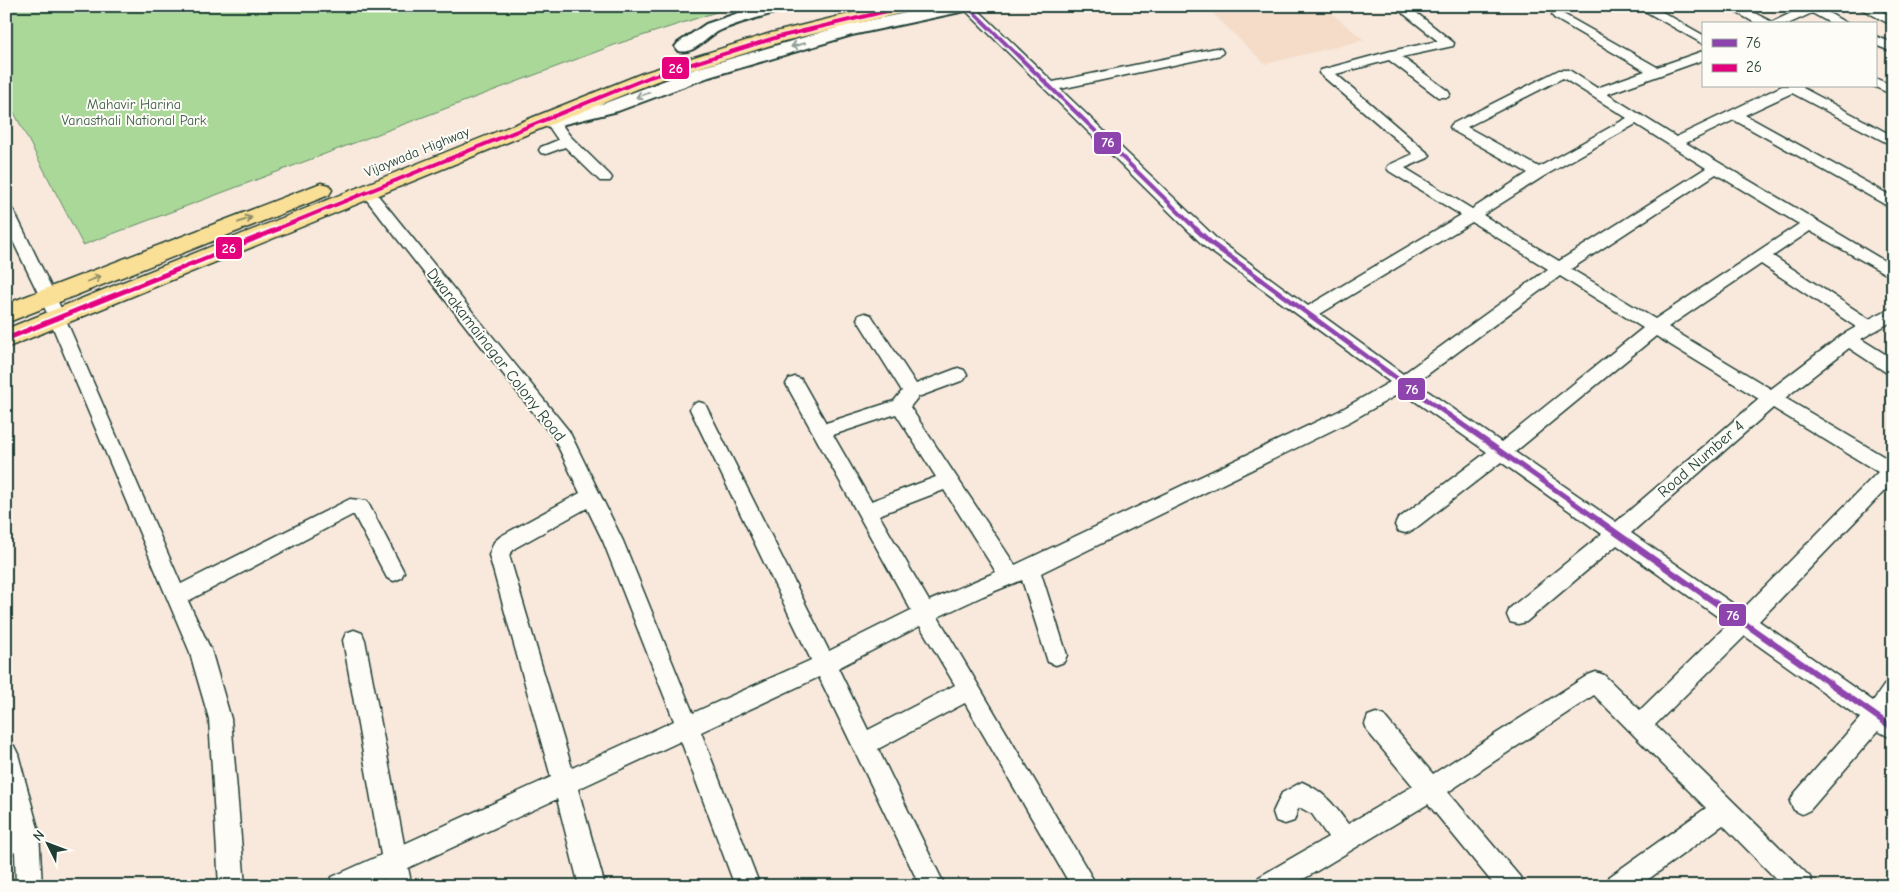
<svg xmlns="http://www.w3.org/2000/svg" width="1899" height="892" font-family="'Comic Neue',sans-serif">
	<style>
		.built { fill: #f4dcc9 }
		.green { fill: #a9d898; stroke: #648a66 }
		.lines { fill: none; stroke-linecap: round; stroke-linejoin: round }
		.street-casing { stroke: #1f3d34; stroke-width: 3 }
		.secondary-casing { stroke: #1f3d34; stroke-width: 4 }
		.highway-casing { stroke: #1f3d34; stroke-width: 3 }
		.street { fill: #fdfcf7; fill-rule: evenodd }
		.secondary { fill: #fdfcf7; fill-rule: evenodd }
		.highway { fill: #fadf96; fill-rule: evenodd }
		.bus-1-far2-casing { stroke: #fdfcf7; stroke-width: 6 }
		.bus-1-far1-casing { stroke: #fdfcf7; stroke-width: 9 }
		.bus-1-casing { stroke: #fdfcf7; stroke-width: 10 }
		.bus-2-far1-casing { stroke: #fdfcf7; stroke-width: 6 }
		.bus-2-casing { stroke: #fdfcf7; stroke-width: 9 }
		.bus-1-far2 { stroke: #8e44ad; stroke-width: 4 }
		.bus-1-far1 { stroke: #8e44ad; stroke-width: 5 }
		.bus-1 { stroke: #8e44ad; stroke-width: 6 }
		.bus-2-far1 { stroke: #e5007d; stroke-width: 4 }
		.bus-2 { stroke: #e5007d; stroke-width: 5 }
		.oneway { stroke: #8e9c96 }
		.oneway2 { stroke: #8c8e65 }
		.labels { text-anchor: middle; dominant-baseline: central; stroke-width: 4; stroke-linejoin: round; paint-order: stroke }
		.far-park-label { font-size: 14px; fill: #3b5c48; stroke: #fdfcf7 }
		.far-street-label { font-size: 14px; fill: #1f3d34; stroke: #fdfcf7 }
		.street-label { font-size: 16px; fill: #1f3d34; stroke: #fdfcf7 }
		.line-badge { stroke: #fdfcf7; stroke-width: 2 }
		.badge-label { font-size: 14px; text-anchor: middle; font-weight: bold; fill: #fff }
	</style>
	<rect width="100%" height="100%" fill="#f8e9dc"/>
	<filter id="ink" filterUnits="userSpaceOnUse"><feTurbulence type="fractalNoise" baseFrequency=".02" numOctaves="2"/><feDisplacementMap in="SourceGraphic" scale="10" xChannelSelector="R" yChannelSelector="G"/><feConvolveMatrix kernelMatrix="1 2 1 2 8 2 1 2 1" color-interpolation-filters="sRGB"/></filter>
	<g filter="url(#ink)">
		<!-- built -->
		<path class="built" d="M 1205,6 L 1323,6 L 1364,40 L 1265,64 Z"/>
		<!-- green -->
		<path class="green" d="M 6,6 L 735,6 L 617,44 L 83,245 L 6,97 Z"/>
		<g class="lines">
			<defs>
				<g id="street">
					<path d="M 961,6 L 974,6 L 1053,82 L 1216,48 L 1221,49 L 1223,52 L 1221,55 L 1216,56 L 1060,89 L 1217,239 L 1308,306 L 1461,215 L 1389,171 L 1387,168 L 1389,165 L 1413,154 L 1319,73 L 1321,70 L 1391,51 L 1438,41 L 1394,6 L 1408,6 L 1454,43 L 1453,46 L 1402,57 L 1448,91 L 1450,94 L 1448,97 L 1438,97 L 1389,60 L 1336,74 L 1430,155 L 1428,158 L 1405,168 L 1472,209 L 1528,173 L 1452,130 L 1450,127 L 1452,124 L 1559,70 L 1569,70 L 1597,88 L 1645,71 L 1554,18 L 1552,15 L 1554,12 L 1558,11 L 1657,67 L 1703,51 L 1703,60 L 1607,94 L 1676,137 L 1782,86 L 1804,86 L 1803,88 L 1893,136 L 1893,146 L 1792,93 L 1745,115 L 1893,197 L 1893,209 L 1734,120 L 1686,143 L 1893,266 L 1893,278 L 1810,231 L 1773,256 L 1869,319 L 1893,307 L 1893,321 L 1861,339 L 1893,359 L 1893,374 L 1887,373 L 1849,348 L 1785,398 L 1893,462 L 1893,482 L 1759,621 L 1873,701 L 1885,684 L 1893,681 L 1891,713 L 1893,715 L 1893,739 L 1878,731 L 1810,810 L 1802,814 L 1794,810 L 1790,802 L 1794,794 L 1860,718 L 1745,636 L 1655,725 L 1810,877 L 1813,886 L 1783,886 L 1723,825 L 1639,886 L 1606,886 L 1609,877 L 1706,808 L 1594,695 L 1448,792 L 1520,877 L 1523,886 L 1495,886 L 1428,804 L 1292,886 L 1256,886 L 1259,877 L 1328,837 L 1312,814 L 1301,808 L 1298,809 L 1294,821 L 1285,824 L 1276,821 L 1273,812 L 1282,793 L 1302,782 C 1325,792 1334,805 1348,824 L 1413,786 L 1368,732 L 1365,724 L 1368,716 L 1376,713 L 1384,716 L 1433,774 L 1588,675 L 1596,672 L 1604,675 L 1640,710 L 1728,624 L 1617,545 L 1526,622 L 1518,624 L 1510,622 L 1507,615 L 1510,608 L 1602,534 L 1501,462 L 1412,531 L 1405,533 L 1398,531 L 1395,525 L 1398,519 L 1487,452 L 1402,392 L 1351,421 L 1041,573 L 1067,655 L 1064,662 L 1056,665 L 1048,662 L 1022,580 L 983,596 L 938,617 L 1097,886 L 1071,886 L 965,703 L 878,749 L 945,886 L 920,886 L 819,677 L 701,732 L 760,886 L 735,886 L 681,741 L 578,789 L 605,886 L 579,886 L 557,799 L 408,868 L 412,886 L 386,886 L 385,879 L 370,886 L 329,886 L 332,877 L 381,855 L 343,640 L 346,633 L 354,630 L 362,633 L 365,640 L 404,844 L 551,777 L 489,555 L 494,542 L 501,536 L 580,493 L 555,440 L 362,194 L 359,191 L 362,188 L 372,188 L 569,431 L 623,541 L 693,713 L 811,660 L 690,409 L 693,404 L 699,402 L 705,404 L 829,651 L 911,610 L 786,384 L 789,379 L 795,377 L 801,379 L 826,423 L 894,401 L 902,391 L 857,319 L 859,315 L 865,313 L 871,315 L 916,384 L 958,368 L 964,370 L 967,375 L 964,380 L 918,397 L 910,407 L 1015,565 L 1339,411 L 1390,382 L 1205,247 ZM 1563,78 L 1627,118 L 1539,167 L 1467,127 ZM 1636,124 L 1706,168 L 1559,261 L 1483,215 L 1544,176 ZM 1716,174 L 1799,224 L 1655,319 L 1571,269 ZM 1472,222 L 1548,269 L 1403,374 L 1320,314 ZM 1761,264 L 1856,327 L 1842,335 L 1771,389 L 1668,327 ZM 1560,276 L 1643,328 L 1501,442 L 1416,383 ZM 1656,336 L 1759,399 L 1616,522 L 1515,452 ZM 1773,408 L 1878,472 L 1742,610 L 1631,533 ZM 896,414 L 936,477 L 871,501 L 833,435 ZM 944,490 L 996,572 L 929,601 L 879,515 ZM 587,508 L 603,541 L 674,721 L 572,768 L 509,555 L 515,548 ZM 920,626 L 955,685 L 868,730 L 838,668 Z"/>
					<path d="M 1636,6 L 1652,6 L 1703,35 L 1703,44 Z"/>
					<path d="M 1725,6 L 1741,6 L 1772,22 L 1802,8 L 1801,6 L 1824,6 L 1822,9 L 1848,24 L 1832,24 L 1812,13 L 1788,24 L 1757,24 Z"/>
					<path d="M 1856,6 L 1872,6 L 1893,17 L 1893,26 Z"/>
					<path d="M 1875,36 L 1893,43 L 1893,52 L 1875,45 Z"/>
					<path d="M 1875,78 L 1893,86 L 1893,95 L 1873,86 L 1875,86 Z"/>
					<path d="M 552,117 L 557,118 L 570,136 L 610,175 L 612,178 L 610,181 L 600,181 L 565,147 L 546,154 L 541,153 L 539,150 L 541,147 L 558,140 L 545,121 Z"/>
					<path d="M 6,206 L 11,208 L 14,211 L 56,297 L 181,584 L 350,499 L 367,501 L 404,572 L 401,578 L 394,581 L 387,578 L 354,515 L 352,515 L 188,601 L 211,650 L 231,719 L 245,886 L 219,886 L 209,719 L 189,650 L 40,297 L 6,227 Z"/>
					<path d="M 6,743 L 14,746 L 18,754 L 39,832 L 42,886 L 16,886 L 15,852 L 6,856 L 6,830 L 13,826 L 6,799 Z"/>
				</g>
				<g id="secondary">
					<path d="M 759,6 L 785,6 L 783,10 C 762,17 739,22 719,31 C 705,38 694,55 678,51 L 675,47 L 678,43 L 706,24 Z"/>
					<path d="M 939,6 L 973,6 L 971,10 L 965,11 L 852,35 L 709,77 L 618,111 L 552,127 L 535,125 L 532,121 L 535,117 L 552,115 L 605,103 L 695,69 L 843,26 Z"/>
				</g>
				<g id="highway">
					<path d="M 881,6 L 917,6 L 914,10 L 784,41 L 657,81 L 6,348 L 6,329 L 643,73 L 771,33 Z"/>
					<path d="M 321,183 L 329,185 L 332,190 L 329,195 L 6,323 L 6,304 Z"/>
				</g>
			</defs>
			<!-- street casing -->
			<use href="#street" class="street-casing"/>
			<!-- secondary casing -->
			<use href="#secondary" class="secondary-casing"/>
			<!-- highway casing -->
			<use href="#highway" class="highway-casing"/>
			<!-- street -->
			<use href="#street" class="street"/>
			<!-- secondary -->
			<use href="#secondary" class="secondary"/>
			<!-- highway -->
			<use href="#highway" class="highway"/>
			<defs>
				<path id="bus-1-far2" d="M 967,6 L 1197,230"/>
				<path id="bus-1-far1" d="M 1196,229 L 1211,243 L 1403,383 L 1600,521"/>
				<path id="bus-1" d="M 1598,520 L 1893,728"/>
				<path id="bus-2-far1" d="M 274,230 L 650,77 L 778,37 L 908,6"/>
				<path id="bus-2" d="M 6,339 L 278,229"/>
			</defs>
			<!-- bus-1-far2 casing -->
			<use href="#bus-1-far2" class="bus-1-far2-casing"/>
			<!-- bus-1-far1 casing -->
			<use href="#bus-1-far1" class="bus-1-far1-casing"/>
			<!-- bus-1 casing -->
			<use href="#bus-1" class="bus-1-casing"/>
			<!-- bus-2-far1 casing -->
			<use href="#bus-2-far1" class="bus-2-far1-casing"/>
			<!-- bus-2 casing -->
			<use href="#bus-2" class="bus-2-casing"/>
			<!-- bus-1-far2 -->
			<use href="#bus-1-far2" class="bus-1-far2"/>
			<!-- bus-1-far1 -->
			<use href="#bus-1-far1" class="bus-1-far1"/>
			<!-- bus-1 -->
			<use href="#bus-1" class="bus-1"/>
			<!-- bus-2-far1 -->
			<use href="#bus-2-far1" class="bus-2-far1"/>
			<!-- bus-2 -->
			<use href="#bus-2" class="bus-2"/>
		</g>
		<!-- one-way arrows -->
		<defs><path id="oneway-shaft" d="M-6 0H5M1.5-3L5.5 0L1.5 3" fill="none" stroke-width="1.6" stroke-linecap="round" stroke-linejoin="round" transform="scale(1.25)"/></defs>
		<g class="oneway">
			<use href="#oneway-shaft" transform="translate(798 45) rotate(164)"/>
			<use href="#oneway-shaft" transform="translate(643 95) rotate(160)"/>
		</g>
		<g class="oneway2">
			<use href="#oneway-shaft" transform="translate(245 220) rotate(-21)"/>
			<use href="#oneway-shaft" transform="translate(94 279) rotate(-21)"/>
		</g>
	</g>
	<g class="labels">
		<!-- far-park labels -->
		<g class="far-park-label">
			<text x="134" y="104">Mahavir Harina<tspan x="134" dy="16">Vanasthali National Park</tspan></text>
		</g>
		<!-- far-street labels -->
		<g class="far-street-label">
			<text transform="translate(417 152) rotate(-22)">Vijaywada Highway</text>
		</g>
		<!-- street labels -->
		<g class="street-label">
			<text transform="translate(496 355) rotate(52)">Dwarakamainagar Colony Road</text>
			<text transform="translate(1701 459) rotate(-41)">Road Number 4</text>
		</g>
	</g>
	<g class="line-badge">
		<rect x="661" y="56" width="29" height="24" rx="5" fill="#e5007d"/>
		<rect x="1093" y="131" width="29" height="24" rx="5" fill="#8e44ad"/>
		<rect x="215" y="236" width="28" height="24" rx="5" fill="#e5007d"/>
		<rect x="1397" y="377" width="29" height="24" rx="5" fill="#8e44ad"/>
		<rect x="1718" y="603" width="29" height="24" rx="5" fill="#8e44ad"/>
	</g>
	<g class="badge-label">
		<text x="676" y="73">26</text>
		<text x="1108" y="147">76</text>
		<text x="229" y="253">26</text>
		<text x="1412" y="394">76</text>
		<text x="1733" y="620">76</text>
	</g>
	<!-- margin -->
	<rect width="1899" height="892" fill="none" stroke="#fdfcf7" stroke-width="25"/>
	<rect x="12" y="12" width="1874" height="867" fill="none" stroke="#1f3d34" stroke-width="2" filter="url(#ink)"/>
	<!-- legend -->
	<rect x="1702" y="22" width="175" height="65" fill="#fdfcf7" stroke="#a4b0a9"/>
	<rect x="1712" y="39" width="25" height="8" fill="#8e44ad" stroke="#a4b0a9"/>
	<text x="1746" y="48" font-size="15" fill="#1f3d34">76</text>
	<rect x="1712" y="64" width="25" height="8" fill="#e5007d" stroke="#a4b0a9"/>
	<text x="1746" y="72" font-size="15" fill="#1f3d34">26</text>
	<!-- north arrow -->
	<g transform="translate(48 844) rotate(312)" stroke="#fdfcf7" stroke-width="4" paint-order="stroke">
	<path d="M0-4L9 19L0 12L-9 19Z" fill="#1f3d34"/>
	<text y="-8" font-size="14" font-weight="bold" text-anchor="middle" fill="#1f3d34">N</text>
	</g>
</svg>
